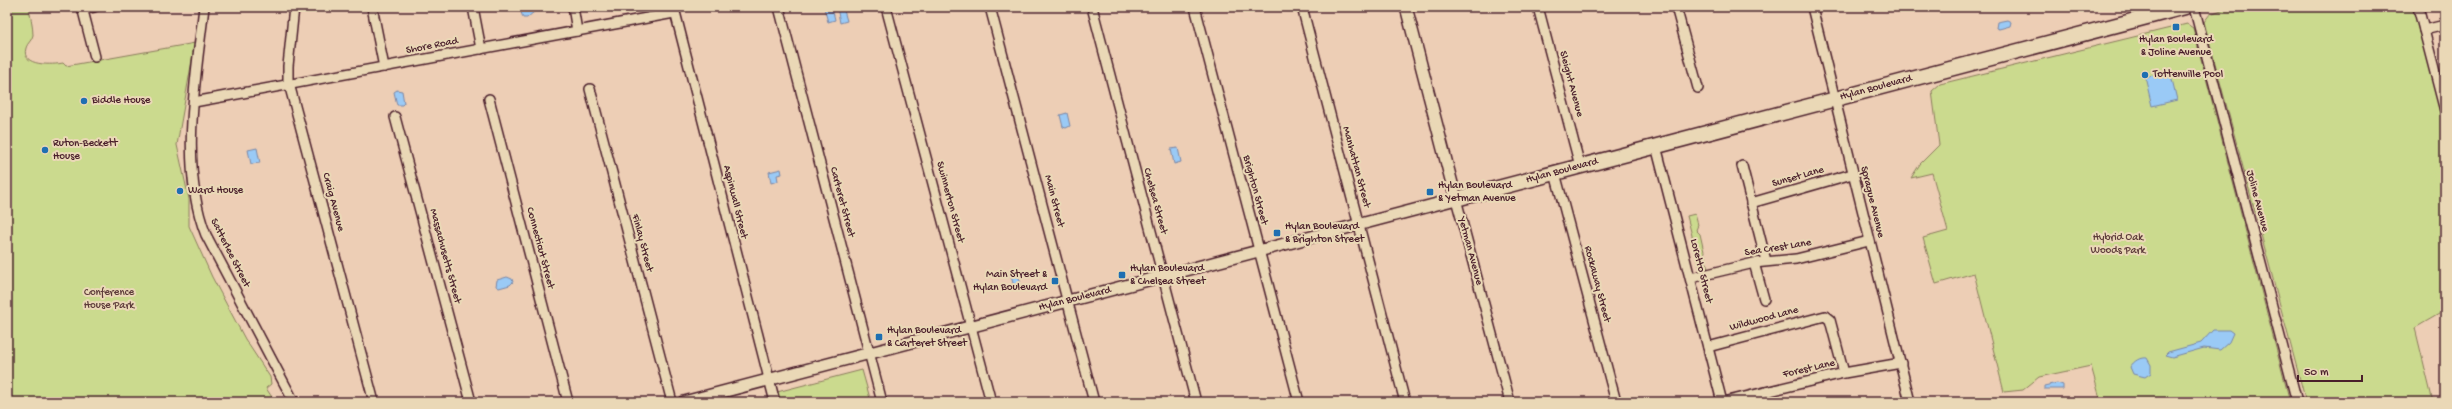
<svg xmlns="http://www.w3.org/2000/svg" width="2452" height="409" font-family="'Gochi Hand',sans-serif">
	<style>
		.green { fill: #cbda8e; stroke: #8a7c5c }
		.water { fill: #9acaf6; stroke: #7a86a5 }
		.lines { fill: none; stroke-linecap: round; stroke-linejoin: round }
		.minor-casing { stroke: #4a1f2b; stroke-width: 12 }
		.tertiary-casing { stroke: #4a1f2b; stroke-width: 14 }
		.primary-casing { stroke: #4a1f2b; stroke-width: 17 }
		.minor { stroke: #ead8b6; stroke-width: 9 }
		.tertiary { stroke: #ead8b6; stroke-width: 11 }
		.primary { stroke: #ead8b6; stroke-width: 14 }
		.poi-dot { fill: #1f6fb2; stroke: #ead8b6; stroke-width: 1.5 }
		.labels { text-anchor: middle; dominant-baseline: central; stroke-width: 4; stroke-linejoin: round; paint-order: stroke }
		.poi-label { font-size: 11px; fill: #4a1f2b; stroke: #ead8b6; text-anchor: start }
		.street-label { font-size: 11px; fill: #4a1f2b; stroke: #ead8b6 }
		.park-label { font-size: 11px; fill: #5d3b3a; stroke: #ead8b6 }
	</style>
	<rect width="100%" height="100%" fill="#edceb5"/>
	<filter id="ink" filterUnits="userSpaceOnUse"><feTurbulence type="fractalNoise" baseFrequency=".025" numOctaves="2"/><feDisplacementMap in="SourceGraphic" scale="8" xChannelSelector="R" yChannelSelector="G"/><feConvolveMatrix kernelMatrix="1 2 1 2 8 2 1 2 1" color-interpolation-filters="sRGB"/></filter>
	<g filter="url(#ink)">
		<!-- green -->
		<g class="green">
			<path d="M 7,7 L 29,7 C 30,16 33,26 33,35 C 32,41 27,43 26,48 C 20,67 54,65 63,63 L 66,66 L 195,43 L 177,145 L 189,199 L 189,226 L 212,277 L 245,339 L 270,377 L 271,384 L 266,388 L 275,402 L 7,402 Z"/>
			<path d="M 2230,7 L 2414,7 L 2445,123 L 2445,313 L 2439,314 L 2415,328 L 2433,402 L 2306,402 L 2204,22 L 2210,14 Z"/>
			<path d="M 2187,24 L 2193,28 L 2290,402 L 2101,402 L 2091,366 L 2039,377 L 2023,390 L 2004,392 L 1974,273 L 1936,284 L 1923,238 L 1948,231 L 1932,173 L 1911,178 L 1920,164 L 1939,145 L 1932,91 L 1940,84 Z"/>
			<path d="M 1695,214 L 1698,225 L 1696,230 L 1700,234 L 1708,269 L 1701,271 L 1687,216 Z"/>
			<path d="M 862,370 L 871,402 L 780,402 L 777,392 Z"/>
		</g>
		<!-- water -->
		<g class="water">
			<path d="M 528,7 L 534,7 L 535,11 L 527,18 L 523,18 L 521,12 Z"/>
			<path d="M 832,7 L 835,20 L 828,22 L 824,8 Z"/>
			<path d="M 837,7 L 843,7 L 847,21 L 840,23 Z"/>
			<path d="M 2007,20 L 2011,22 L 2010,26 L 1999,29 L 1996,28 L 1997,22 Z"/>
			<path d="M 2170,71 L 2177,100 L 2152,106 L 2145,77 Z"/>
			<path d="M 397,90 L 402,91 L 404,103 L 402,105 L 397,105 L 394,92 Z"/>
			<path d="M 1067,113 L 1070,126 L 1066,128 L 1063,127 L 1060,115 Z"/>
			<path d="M 257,148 L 260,163 L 251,164 L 248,150 Z"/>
			<path d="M 1178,148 L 1181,162 L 1174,164 L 1171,149 Z"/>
			<path d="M 781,169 L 782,174 L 777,175 L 778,181 L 771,183 L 769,172 Z"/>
			<path d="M 1017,270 L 1021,285 L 1014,287 L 1010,272 Z"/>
			<path d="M 507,277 L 512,279 L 513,282 L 510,285 L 499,288 L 496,286 L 497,280 Z"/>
			<path d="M 2213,330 L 2229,330 L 2233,333 L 2229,342 L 2220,350 L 2204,348 L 2172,357 L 2165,355 L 2168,352 L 2201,343 Z"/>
			<path d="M 2147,358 L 2151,365 L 2151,373 L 2145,377 L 2133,374 L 2130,367 C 2134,361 2140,357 2147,358 Z"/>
			<path d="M 2057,383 L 2063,385 L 2063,389 L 2044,389 L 2044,386 Z"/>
		</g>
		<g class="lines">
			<defs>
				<g id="minor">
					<path d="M 82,7 L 95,57"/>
					<path d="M 204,7 C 196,77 179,168 206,235 L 294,402"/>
					<path d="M 294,7 L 288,66 L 288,80 L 374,402"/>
					<path d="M 372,7 L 384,67"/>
					<path d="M 473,7 L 481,49"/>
					<path d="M 573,7 L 577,31"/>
					<path d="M 779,7 L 882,402"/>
					<path d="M 886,7 L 991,402"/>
					<path d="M 990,7 L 1094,402"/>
					<path d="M 1092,7 L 1196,402"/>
					<path d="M 1195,7 L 1299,402"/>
					<path d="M 1302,7 L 1405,402"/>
					<path d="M 1538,7 L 1580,166"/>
					<path d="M 1676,7 L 1698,88"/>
					<path d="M 1812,7 L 1910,402"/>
					<path d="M 2194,7 L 2297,402"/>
					<path d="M 2418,7 L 2445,111"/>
					<path d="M 674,8 L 775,402"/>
					<path d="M 82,9 L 94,7"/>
					<path d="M 2424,30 L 2445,25"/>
					<path d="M 590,89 L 672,402"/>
					<path d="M 489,99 L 568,402"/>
					<path d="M 194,102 L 674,13"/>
					<path d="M 395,117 L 471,402"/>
					<path d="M 1656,146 L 1722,402"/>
					<path d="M 1742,166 L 1766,261"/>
					<path d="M 1555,173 L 1616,402"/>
					<path d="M 1456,199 L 1510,402"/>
					<path d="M 1751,203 L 1852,174"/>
					<path d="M 1754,263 L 1764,299"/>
					<path d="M 1691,278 L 1754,263 L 1796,259 L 1869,241"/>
					<path d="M 1708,347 L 1825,316 L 1830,320 L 1844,373"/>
					<path d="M 1724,402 L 1844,373 L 1901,363"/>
				</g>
				<path id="tertiary" d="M 684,402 L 1456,199 L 1406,7"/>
				<path id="primary" d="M 1456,199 L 2185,7"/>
			</defs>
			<!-- minor casing -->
			<use href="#minor" class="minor-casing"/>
			<!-- tertiary casing -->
			<use href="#tertiary" class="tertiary-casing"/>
			<!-- primary casing -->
			<use href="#primary" class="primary-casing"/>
			<!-- minor -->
			<use href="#minor" class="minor"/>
			<!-- tertiary -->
			<use href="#tertiary" class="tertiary"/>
			<!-- primary -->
			<use href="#primary" class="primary"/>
		</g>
	</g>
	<!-- markers -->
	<g class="poi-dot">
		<rect x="2172" y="23" width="8" height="8" rx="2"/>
		<circle cx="2145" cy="75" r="4"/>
		<circle cx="84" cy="101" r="4"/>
		<circle cx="45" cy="150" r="4"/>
		<circle cx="180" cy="191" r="4"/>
		<rect x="1426" y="188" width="8" height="8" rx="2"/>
		<rect x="1273" y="229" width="8" height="8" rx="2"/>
		<rect x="1118" y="271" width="8" height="8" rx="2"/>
		<rect x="1051" y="277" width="8" height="8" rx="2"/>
		<rect x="875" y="333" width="8" height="8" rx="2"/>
	</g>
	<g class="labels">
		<!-- poi labels -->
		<g class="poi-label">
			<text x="2176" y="40" text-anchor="middle">Hylan Boulevard<tspan x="2176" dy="13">&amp; Joline Avenue</tspan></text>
			<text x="2153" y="75">Tottenville Pool</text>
			<text x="92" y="101">Biddle House</text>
			<text x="53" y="144">Ruton-Beckett<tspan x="53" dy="13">House</tspan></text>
			<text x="1438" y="186">Hylan Boulevard<tspan x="1438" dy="13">&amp; Yetman Avenue</tspan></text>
			<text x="188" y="191">Ward House</text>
			<text x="1285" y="227">Hylan Boulevard<tspan x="1285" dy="13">&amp; Brighton Street</tspan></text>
			<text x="1130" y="269">Hylan Boulevard<tspan x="1130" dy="13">&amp; Chelsea Street</tspan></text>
			<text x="1047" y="275" text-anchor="end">Main Street &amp;<tspan x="1047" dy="13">Hylan Boulevard</tspan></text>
			<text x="887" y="331">Hylan Boulevard<tspan x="887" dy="13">&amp; Carteret Street</tspan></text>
		</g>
		<!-- street labels -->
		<g class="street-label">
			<text transform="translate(432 46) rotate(-11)">Shore Road</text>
			<text transform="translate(1571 84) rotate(75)">Sleight Avenue</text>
			<text transform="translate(1876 88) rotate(-15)">Hylan Boulevard</text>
			<text transform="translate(1356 167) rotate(75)">Manhattan Street</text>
			<text transform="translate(1562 171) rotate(-15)">Hylan Boulevard</text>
			<text transform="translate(1798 177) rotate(-16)">Sunset Lane</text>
			<text transform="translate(1255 190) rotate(75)">Brighton Street</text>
			<text transform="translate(1054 201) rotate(75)">Main Street</text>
			<text transform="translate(1155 201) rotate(75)">Chelsea Street</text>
			<text transform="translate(2257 201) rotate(75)">Joline Avenue</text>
			<text transform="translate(333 202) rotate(75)">Craig Avenue</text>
			<text transform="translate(735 202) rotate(76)">Aspinwall Street</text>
			<text transform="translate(842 202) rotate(75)">Carteret Street</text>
			<text transform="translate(950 202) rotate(75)">Swinnerton Street</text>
			<text transform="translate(1872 202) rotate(76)">Sprague Avenue</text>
			<text transform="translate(642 243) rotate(75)">Finlay Street</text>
			<text transform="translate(540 248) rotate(75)">Connecticut Street</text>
			<text transform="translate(1778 248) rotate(-9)">Sea Crest Lane</text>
			<text transform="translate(1470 251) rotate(75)">Yetman Avenue</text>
			<text transform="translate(230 253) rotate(63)">Satterlee Street</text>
			<text transform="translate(445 256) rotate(75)">Massachusetts Street</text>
			<text transform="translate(1701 271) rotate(76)">Loretto Street</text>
			<text transform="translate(1597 284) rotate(75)">Rockaway Street</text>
			<text transform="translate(1075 299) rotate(-14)">Hylan Boulevard</text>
			<text transform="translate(1764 319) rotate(-15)">Wildwood Lane</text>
			<text transform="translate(1809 369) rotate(-13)">Forest Lane</text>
		</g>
		<!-- park labels -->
		<g class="park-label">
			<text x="2118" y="238">Hybrid Oak<tspan x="2118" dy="13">Woods Park</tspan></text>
			<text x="109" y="293">Conference<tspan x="109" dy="13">House Park</tspan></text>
		</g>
	</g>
	<!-- margin -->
	<rect width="2452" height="409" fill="none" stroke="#ead8b6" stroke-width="24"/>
	<rect x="12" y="12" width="2428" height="385" fill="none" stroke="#4a1f2b" stroke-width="1.5" filter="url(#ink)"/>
	<!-- scale -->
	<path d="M2298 375v6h64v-6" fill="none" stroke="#4a1f2b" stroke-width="2"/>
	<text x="2304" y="375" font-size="12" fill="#4a1f2b" stroke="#ead8b6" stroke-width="3" paint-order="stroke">50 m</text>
</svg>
